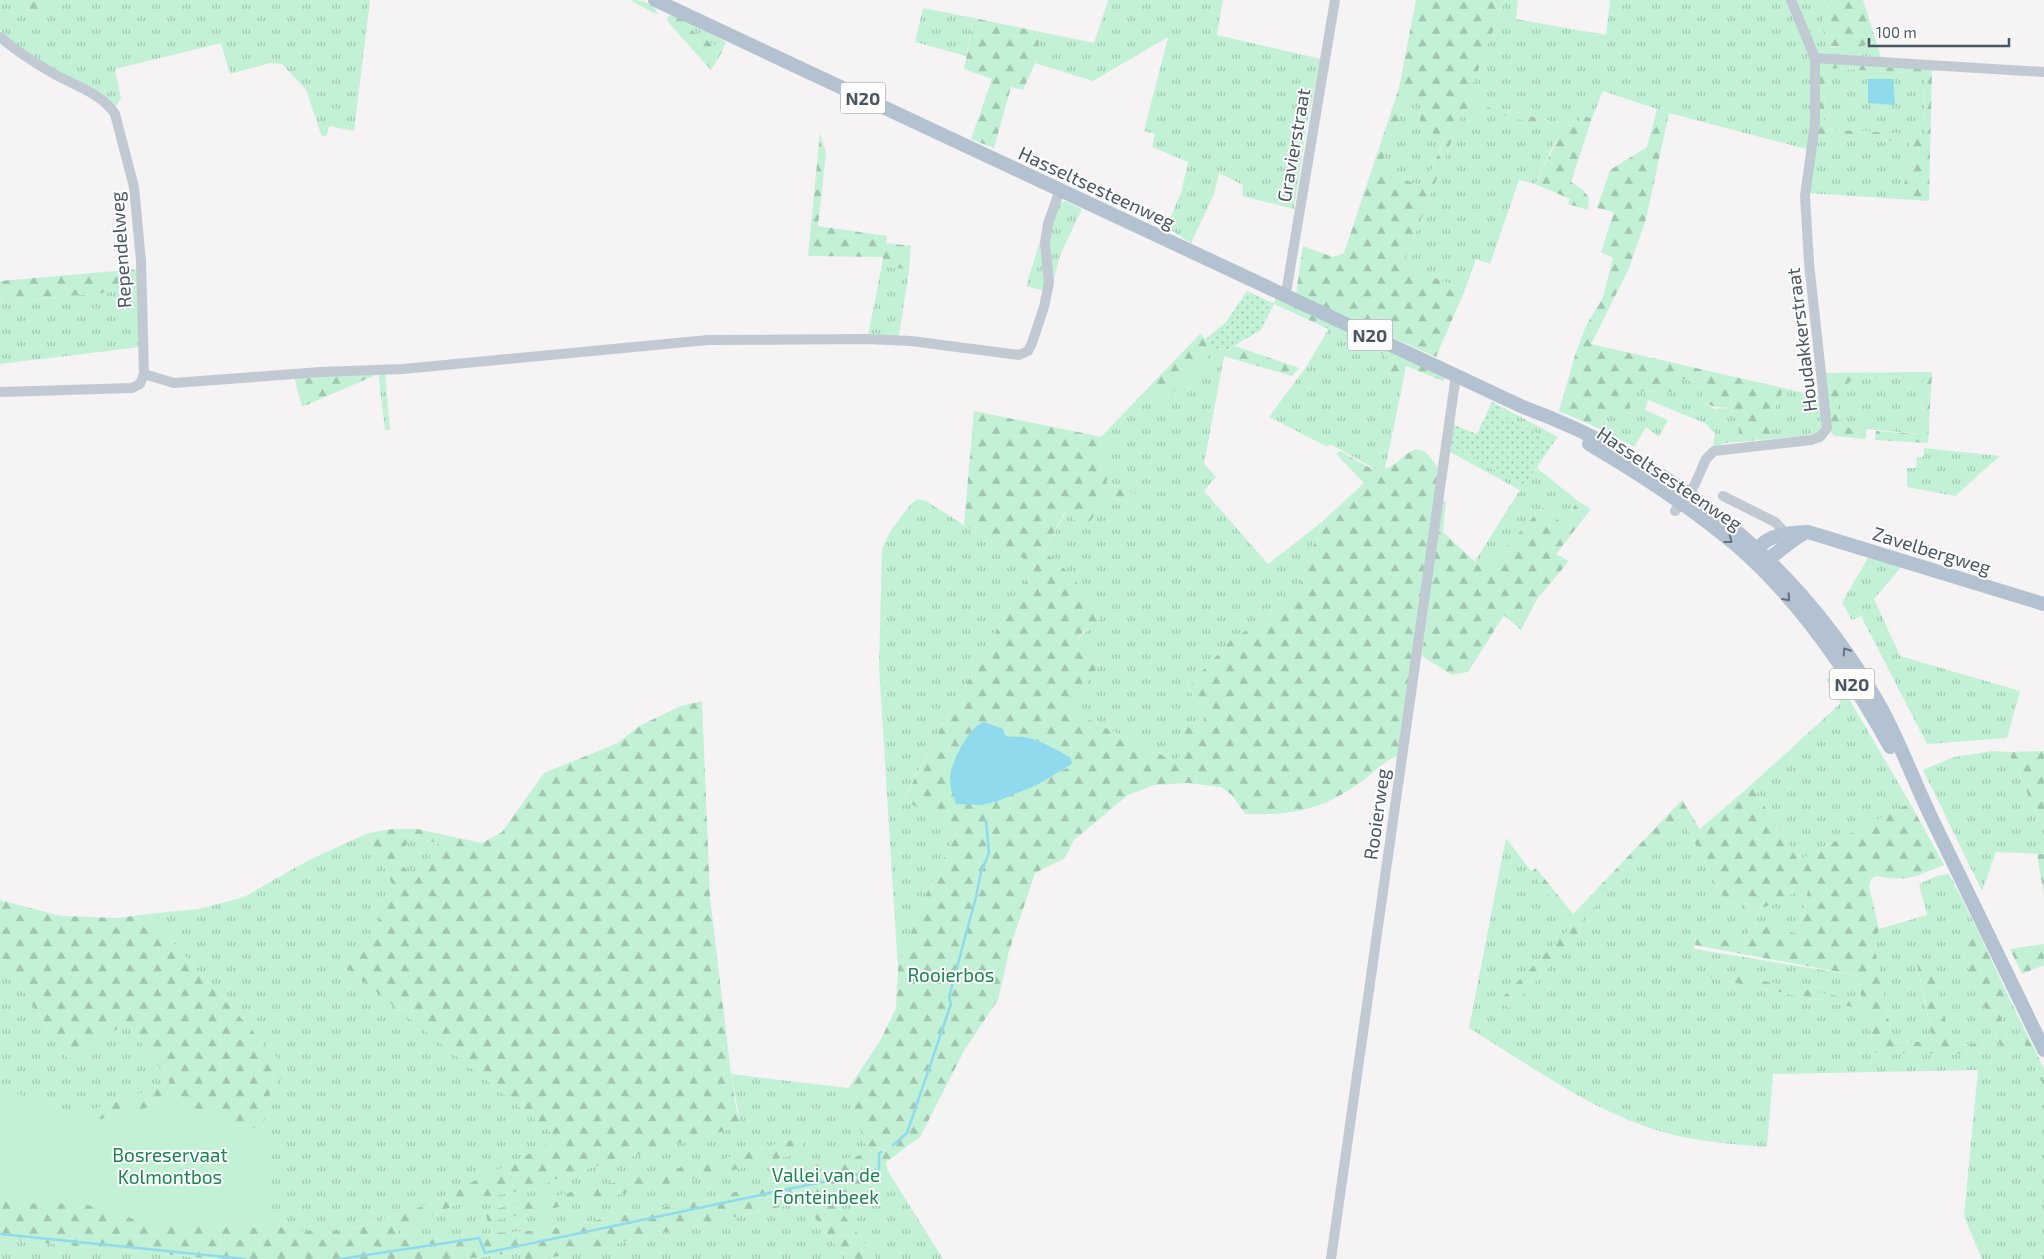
<svg xmlns="http://www.w3.org/2000/svg" width="2044" height="1259" font-family="'Exo 2',sans-serif">
	<style>
		.grass { fill: url(#grass-tufts); fill-rule: evenodd }
		.forest { fill: url(#forest-firs); fill-rule: evenodd }
		.park { fill: #c3f1d5 }
		.garden { fill: url(#garden-dots) }
		.water { fill: #90daee }
		.lines { fill: none; stroke-linecap: round; stroke-linejoin: round }
		.stream { stroke: #90daee; stroke-width: 2.5 }
		.minor { stroke: #c1cad2; stroke-width: 10 }
		.major { stroke: #b3c2d1; stroke-width: 14 }
		.oneway { stroke: #64717d }
		.labels { text-anchor: middle; dominant-baseline: central; stroke-width: 4; stroke-linejoin: round; paint-order: stroke }
		.shield { fill: #fff; stroke: #808990; stroke-width: 1 }
		.shield-label { font-size: 18px; font-weight: bold; fill: #4a5661 }
		.street-label { font-size: 19px; fill: #4a5661; stroke: #fff }
		.park-label { font-size: 19px; fill: #17864f; stroke: #fff }
	</style>
	<defs>
		<pattern id="grass-tufts" width="24" height="20" patternUnits="userSpaceOnUse" patternTransform="scale(1.25)"><rect width="24" height="20" fill="#c3f1d5"/><path d="M3 7l-1-3M5 7V3M7 7l1-3M15 17l-1-3M17 17v-4M19 17l1-3" fill="none" stroke="#a0c6b0"/></pattern>
		<pattern id="forest-firs" width="22" height="20" patternUnits="userSpaceOnUse" patternTransform="scale(1.25)"><rect width="22" height="20" fill="#c3f1d5"/><path d="M5 1l3.5 6h-7zM16 11l3.5 6h-7z" fill="#a0c6b0"/></pattern>
		<pattern id="garden-dots" width="8" height="8" patternUnits="userSpaceOnUse" patternTransform="scale(1.25)"><rect width="8" height="8" fill="#c3f1d5"/><path d="M2 2h.1M6 6h.1" fill="none" stroke="#a0c6b0" stroke-width="1.8" stroke-linecap="round"/></pattern>
	</defs>
	<rect width="100%" height="100%" fill="#f5f3f3"/>
	<!-- grass -->
	<g class="grass">
		<path d="M 0,0 L 26,0 L 29,12 L 51,7 L 50,0 L 370,0 L 354,131 L 329,126 L 327,135 L 322,137 L 306,90 L 282,64 L 270,63 L 230,74 L 221,43 L 115,69 L 121,98 L 115,107 C 81,86 25,59 0,30 Z"/>
		<path d="M 630,0 C 641,0 655,3 658,15 Z"/>
		<path d="M 1106,0 L 1223,0 L 1217,35 L 1321,59 L 1307,124 L 1294,209 L 1242,196 L 1243,185 L 1219,173 L 1214,194 L 1191,243 L 1166,227 L 1181,193 L 1188,162 L 1152,147 L 1155,134 L 1144,131 L 1168,37 L 1093,81 L 1035,63 L 1041,32 L 1094,43 L 1108,1 Z"/>
		<path d="M 1505,0 L 1518,0 L 1516,19 L 1606,35 L 1610,0 L 1787,0 L 1810,57 L 1812,73 L 1810,150 L 1669,113 L 1603,91 L 1592,118 L 1581,116 L 1578,128 L 1505,109 L 1504,115 L 1563,131 L 1554,144 L 1535,184 L 1519,180 L 1490,264 L 1476,259 L 1465,290 L 1403,265 L 1464,109 L 1489,114 L 1491,109 L 1466,99 Z"/>
		<path d="M 1793,0 L 1832,0 L 1826,9 L 1831,47 L 1870,45 L 1876,41 L 1881,57 L 1821,54 L 1816,51 Z"/>
		<path d="M 923,8 L 974,18 L 966,56 L 915,42 Z"/>
		<path d="M 693,24 L 726,42 L 723,50 L 690,30 Z"/>
		<path d="M 1825,68 L 1925,74 L 1924,135 L 1824,129 Z"/>
		<path d="M 1407,97 L 1422,103 L 1419,114 L 1446,135 L 1424,187 L 1379,170 Z"/>
		<path d="M 1817,136 L 1910,142 L 1906,177 L 1900,199 L 1808,193 Z"/>
		<path d="M 1065,201 L 1082,209 L 1060,255 L 1052,287 C 1049,250 1047,239 1060,203 Z"/>
		<path d="M 1045,225 L 1045,291 L 1026,286 Z"/>
		<path d="M 882,265 L 909,270 L 899,336 L 868,335 Z"/>
		<path d="M 139,289 L 140,347 L 0,364 L 0,303 Z"/>
		<path d="M 1329,328 L 1388,357 L 1383,371 L 1403,382 L 1385,469 L 1377,470 L 1330,444 L 1328,447 L 1269,417 L 1308,364 Z"/>
		<path d="M 1216,348 L 1225,351 L 1204,464 L 1216,477 L 1204,491 L 1268,564 L 1322,522 L 1297,593 L 1270,615 L 1229,642 L 1188,687 L 1204,716 L 1204,722 L 1181,735 L 1186,746 L 1185,752 L 1174,761 L 1069,710 L 1102,660 L 1075,643 C 1086,628 1095,628 1103,612 L 1043,552 L 1066,512 L 1109,495 L 1131,505 L 1135,494 L 1106,483 L 1099,459 L 1111,440 L 1101,437 L 1148,388 L 1165,401 Z"/>
		<path d="M 378,371 L 385,371 L 390,430 L 385,430 Z"/>
		<path d="M 1857,377 L 1923,378 L 1922,434 L 1843,427 C 1830,408 1837,387 1857,377 Z"/>
		<path d="M 1677,378 L 1702,383 L 1706,404 L 1714,409 L 1730,408 L 1738,419 L 1739,436 L 1726,438 L 1726,443 L 1713,447 L 1715,433 L 1705,423 L 1648,400 L 1645,410 L 1668,420 L 1659,437 L 1646,427 L 1634,447 L 1598,428 L 1612,408 L 1634,391 L 1675,392 Z"/>
		<path d="M 1783,388 L 1821,397 L 1823,424 L 1817,433 L 1803,436 L 1770,439 L 1777,400 L 1780,400 Z"/>
		<path d="M 1504,408 L 1558,437 L 1554,442 L 1501,414 Z"/>
		<path d="M 1449,445 L 1524,486 L 1537,468 L 1578,501 L 1562,523 L 1542,507 L 1485,572 L 1475,561 L 1520,490 L 1448,451 Z"/>
		<path d="M 1924,448 L 2000,456 L 1955,496 L 1907,487 L 1907,468 L 1916,468 L 1917,457 L 1923,457 Z"/>
		<path d="M 918,499 L 926,501 L 964,525 L 1035,565 L 943,724 L 904,798 L 956,833 L 922,903 L 898,969 L 879,668 L 882,549 L 891,530 L 911,504 Z"/>
		<path d="M 1868,558 L 1902,566 L 1874,599 L 1900,656 L 2020,691 L 2007,738 L 1927,744 L 1861,616 L 1852,620 L 1842,602 Z"/>
		<path d="M 1835,675 L 1910,803 L 1798,860 L 1751,785 L 1841,703 L 1826,679 Z"/>
		<path d="M 1993,751 L 2008,752 L 2044,828 L 2044,854 L 1996,852 L 1982,891 L 1923,770 L 1954,757 Z"/>
		<path d="M 1680,815 L 1727,904 L 1743,900 L 1748,912 L 1771,905 L 1809,885 L 1798,934 L 1751,922 L 1747,944 L 1696,934 L 1694,949 L 1860,976 L 1861,1002 L 1707,969 L 1706,977 L 1866,1010 L 1874,1053 L 1978,1044 L 1952,1045 L 1917,965 L 1933,1041 L 1893,1043 L 1876,957 L 1874,945 L 1879,929 L 1927,915 L 1919,884 L 1937,876 L 1949,874 L 1978,931 L 1957,942 L 2003,1052 L 2012,1049 L 1996,1004 L 2009,998 L 2025,1030 L 2019,1032 L 2044,1087 L 2044,1259 L 1982,1259 L 1964,1216 L 1978,1070 L 1773,1074 L 1767,1147 C 1733,1144 1699,1142 1666,1133 C 1594,1113 1531,1066 1469,1028 L 1506,838 L 1573,926 L 1499,1001 L 1581,933 L 1579,923 Z"/>
		<path d="M 368,833 L 393,886 L 375,909 L 382,917 L 348,968 L 560,1139 L 426,1205 L 347,1231 L 298,1231 L 251,1218 L 266,1108 L 270,1094 L 287,1069 L 147,914 L 199,909 L 244,897 L 309,860 Z"/>
		<path d="M 411,835 L 440,844 L 416,881 L 398,861 Z"/>
		<path d="M 0,955 L 70,1062 L 127,1022 L 170,1083 L 69,1118 L 0,1092 Z"/>
		<path d="M 731,1074 L 848,1088 L 862,1136 L 877,1174 L 888,1171 L 943,1259 L 876,1259 L 835,1203 L 865,1191 L 861,1172 L 861,1156 L 805,1168 L 806,1176 L 677,1205 L 544,1230 L 396,1240 L 398,1231 L 466,1200 L 531,1189 L 572,1173 L 741,1126 ZM 795,1139 L 798,1153 L 752,1166 L 738,1155 Z"/>
		<path d="M 803,1202 L 846,1259 L 545,1259 Z"/>
		<path d="M 0,1239 L 215,1259 L 0,1259 Z"/>
		<path d="M 519,1252 L 521,1259 L 465,1259 Z"/>
	</g>
	<!-- forest -->
	<g class="forest">
		<path d="M 26,0 L 50,0 L 51,8 L 29,12 Z"/>
		<path d="M 1416,0 L 1505,0 L 1467,99 L 1492,109 L 1489,114 L 1464,109 L 1403,265 L 1465,290 L 1436,357 L 1296,294 L 1303,246 L 1333,257 L 1344,253 L 1399,88 ZM 1407,97 L 1422,103 L 1419,115 L 1421,125 L 1436,136 L 1446,136 L 1424,187 L 1379,170 Z"/>
		<path d="M 1832,0 L 1863,0 L 1876,41 L 1861,47 L 1827,46 L 1824,36 L 1822,17 Z"/>
		<path d="M 671,15 L 693,24 L 690,30 L 723,50 L 711,70 L 668,22 L 667,17 Z"/>
		<path d="M 974,18 L 1041,32 L 1035,63 L 1023,90 L 1011,87 L 994,148 L 971,139 L 992,79 L 964,69 Z"/>
		<path d="M 1818,61 L 1932,69 L 1929,201 L 1900,199 L 1906,177 L 1910,142 L 1817,136 ZM 1825,68 L 1925,74 L 1924,135 L 1824,129 Z"/>
		<path d="M 1504,109 L 1578,128 L 1581,116 L 1592,118 L 1571,182 L 1583,190 L 1589,198 L 1588,210 L 1568,204 L 1570,199 L 1535,184 L 1562,131 L 1503,115 Z"/>
		<path d="M 1657,109 L 1669,113 L 1646,219 L 1629,268 L 1591,344 L 1783,388 L 1780,400 L 1777,400 L 1770,439 L 1726,443 L 1726,438 L 1739,436 L 1738,419 L 1730,408 C 1708,406 1702,408 1702,383 L 1678,378 L 1675,392 L 1634,391 L 1628,409 L 1612,408 L 1598,428 L 1559,411 L 1576,352 L 1586,326 L 1603,297 L 1613,258 L 1601,252 L 1614,212 L 1597,208 L 1610,170 L 1647,147 Z"/>
		<path d="M 820,133 L 826,153 L 818,226 L 887,236 L 886,243 L 911,246 L 909,270 L 882,265 L 883,257 L 808,256 Z"/>
		<path d="M 139,269 L 139,289 L 0,303 L 0,281 Z"/>
		<path d="M 1276,297 L 1445,377 L 1443,381 L 1406,366 L 1403,382 L 1383,371 L 1387,356 L 1274,304 Z"/>
		<path d="M 1200,334 L 1216,348 L 1165,401 L 1148,388 Z"/>
		<path d="M 1235,346 L 1299,368 L 1292,376 L 1223,356 L 1225,351 Z"/>
		<path d="M 1932,372 L 1928,443 L 1875,440 L 1876,431 L 1922,434 L 1923,378 L 1857,377 C 1838,387 1830,408 1843,427 L 1866,429 L 1866,439 L 1835,436 L 1831,433 L 1823,373 Z"/>
		<path d="M 378,374 L 302,407 L 294,376 Z"/>
		<path d="M 974,411 L 1112,439 L 1099,459 L 1112,463 L 1106,483 L 1136,494 L 1131,505 L 1109,495 L 1085,528 L 1065,512 L 1043,552 L 1060,564 L 1103,612 L 1096,625 L 1084,631 L 1075,642 L 1102,660 L 1069,710 L 1174,761 L 1185,752 L 1186,746 L 1181,735 L 1186,727 L 1194,728 L 1204,722 L 1204,716 L 1188,687 L 1230,641 L 1270,615 L 1297,593 L 1322,522 L 1364,483 L 1336,454 L 1340,451 C 1348,455 1370,470 1379,470 C 1405,469 1414,424 1439,471 L 1399,755 C 1384,761 1374,772 1361,782 C 1319,811 1295,815 1245,814 L 1232,795 L 1221,787 L 1188,783 L 1154,785 L 1128,795 L 1074,840 L 1065,858 L 1035,873 L 1009,951 L 998,1000 L 965,1049 L 920,1137 L 886,1162 L 888,1171 L 877,1174 L 862,1136 L 848,1089 L 880,1041 L 896,1008 L 898,969 L 922,903 L 956,833 L 904,799 L 943,724 L 1035,565 L 964,525 ZM 984,722 L 1011,738 L 1024,737 L 1042,743 L 1071,758 L 1067,768 L 1050,775 L 1037,785 Z"/>
		<path d="M 1441,500 L 1446,501 L 1443,532 L 1485,571 L 1542,507 L 1562,523 L 1578,501 L 1591,509 L 1556,554 L 1569,561 L 1537,599 L 1521,630 L 1504,615 L 1468,672 L 1452,675 L 1422,656 Z"/>
		<path d="M 702,701 L 710,897 L 731,1074 L 736,1108 L 742,1126 L 572,1173 L 531,1189 L 466,1200 L 398,1231 L 396,1239 L 544,1230 L 677,1205 L 806,1176 L 805,1167 L 862,1155 L 861,1172 L 866,1191 L 835,1203 L 876,1259 L 846,1259 L 803,1202 L 545,1259 L 521,1259 L 519,1252 L 465,1259 L 215,1259 L 0,1239 L 0,1092 L 69,1118 L 170,1083 L 127,1022 L 70,1062 L 0,955 L 0,900 L 61,916 L 118,918 L 147,914 L 287,1069 L 270,1094 L 266,1108 L 251,1218 L 298,1231 L 348,1231 L 426,1205 L 559,1139 L 347,968 L 381,917 L 375,909 L 393,886 L 368,833 L 393,829 L 417,829 L 482,843 L 502,832 L 544,773 L 618,743 L 639,726 L 681,706 ZM 411,835 L 440,844 L 416,880 L 398,861 Z"/>
		<path d="M 2044,751 L 2044,828 L 2008,752 Z"/>
		<path d="M 1751,785 L 1798,860 L 1910,803 L 1944,865 C 1914,877 1909,882 1876,876 L 1871,879 L 1869,887 L 1879,929 L 1874,945 L 1893,1043 L 1933,1041 L 1917,964 L 1930,961 L 1952,1045 L 1979,1044 L 1979,1054 L 1874,1053 L 1866,1010 L 1706,977 L 1707,969 L 1861,1001 L 1860,976 L 1695,945 L 1696,934 L 1747,944 L 1751,922 L 1798,934 L 1809,886 L 1771,905 L 1748,912 L 1743,900 L 1727,904 L 1680,815 L 1579,923 L 1581,932 L 1511,1009 L 1499,1001 L 1572,926 L 1531,872 L 1536,868 L 1573,914 L 1682,800 L 1700,829 Z"/>
		<path d="M 2037,854 L 2044,854 L 2044,895 Z"/>
		<path d="M 1978,931 L 2009,998 L 1996,1004 L 2012,1049 L 2003,1052 L 1957,942 Z"/>
		<path d="M 2044,944 L 2044,965 L 2022,974 L 2010,949 Z"/>
		<path d="M 2025,1030 L 2044,1069 L 2044,1087 L 2019,1032 Z"/>
		<path d="M 795,1139 L 802,1140 L 804,1144 L 798,1153 L 752,1166 L 488,1222 L 486,1214 L 491,1210 L 738,1155 Z"/>
	</g>
	<!-- park -->
	<path class="park" d="M 0,1088 L 97,1120 L 173,1101 L 269,1133 L 268,1228 L 154,1225 L 78,1202 L 44,1205 L 0,1198 Z"/>
	<!-- garden -->
	<g class="garden">
		<path d="M 1247,291 L 1274,304 L 1261,330 L 1225,351 L 1216,348 L 1206,339 L 1226,322 Z"/>
		<path d="M 1492,402 L 1504,408 L 1501,414 L 1554,442 L 1524,486 L 1449,445 L 1452,424 L 1477,434 Z"/>
	</g>
	<!-- water -->
	<g class="water">
		<path d="M 1868,79 L 1893,79 L 1895,105 L 1868,103 Z"/>
		<path d="M 984,722 L 1003,729 L 1005,735 C 1012,738 1017,736 1025,737 C 1041,740 1057,750 1071,758 L 1072,764 L 1037,785 L 998,801 L 981,805 L 956,804 C 954,797 950,789 950,781 C 949,765 969,726 984,722 Z"/>
	</g>
	<g class="lines">
		<!-- stream -->
		<g class="stream">
			<path d="M 893,1145 L 907,1133 L 951,1004 L 949,997 L 976,897 L 981,872 L 989,853 L 986,821"/>
			<path d="M 0,1234 L 245,1259"/>
			<path d="M 340,1259 L 479,1238 L 485,1253 L 879,1170 L 879,1154 L 881,1152"/>
		</g>
		<!-- minor -->
		<g class="minor">
			<path d="M 0,37 C 17,52 35,63 54,74 C 74,85 102,94 115,114 L 134,187 L 141,261 L 144,374 L 140,384 L 132,388 L 0,392"/>
			<path d="M 1815,58 L 2044,72"/>
			<path d="M 1284,295 L 1287,287 L 1335,0"/>
			<path d="M 144,374 L 174,383 L 321,372 L 403,369 L 708,340 L 867,339 L 911,341 L 1019,355 L 1028,351 L 1032,343 L 1044,307 L 1049,283 L 1045,243 L 1048,224 L 1060,190"/>
			<path d="M 1723,496 L 1775,522 L 1789,537"/>
			<path d="M 1675,511 L 1694,486 L 1706,459 L 1714,451 L 1811,440 L 1820,437 L 1827,428 L 1809,263 L 1805,196 L 1815,124 L 1815,58 L 1791,0"/>
			<path d="M 1331,1259 L 1456,375"/>
		</g>
		<!-- major -->
		<g class="major">
			<path d="M 655,0 L 1523,407 C 1675,463 1802,566 1881,708 C 1901,745 1915,784 1933,821 C 1970,898 2007,974 2044,1050"/>
			<path d="M 1589,444 C 1640,474 1691,507 1736,545 C 1800,600 1850,674 1890,747"/>
			<path d="M 1755,556 C 1761,534 1790,533 1808,532 L 2044,604"/>
			<path d="M 1761,561 C 1773,559 1789,541 1803,534"/>
		</g>
	</g>
	<!-- one-way arrows -->
	<defs><path id="oneway-chevron" d="M-2-3.5L2.5 0L-2 3.5" fill="none" stroke-width="1.6" stroke-linecap="round" stroke-linejoin="round" transform="scale(1.25)"/></defs>
	<g class="oneway">
		<use href="#oneway-chevron" transform="translate(1729 540) rotate(38)"/>
		<use href="#oneway-chevron" transform="translate(1787 598) rotate(48)"/>
		<use href="#oneway-chevron" transform="translate(1846 651) rotate(-123)"/>
	</g>
	<g class="labels">
		<!-- shield labels -->
		<g class="shield">
			<rect x="840.5" y="82.5" width="45" height="31" rx="4"/>
			<rect x="1347.5" y="319.5" width="45" height="31" rx="4"/>
			<rect x="1829.5" y="668.5" width="45" height="31" rx="4"/>
		</g>
		<g class="shield-label">
			<text x="863" y="98">N20</text>
			<text x="1370" y="335">N20</text>
			<text x="1852" y="684">N20</text>
		</g>
		<!-- street labels -->
		<g class="street-label">
			<text transform="translate(1293 145) rotate(-80)">Gravierstraat</text>
			<text transform="translate(1097 187) rotate(25)">Hasseltsesteenweg</text>
			<text transform="translate(120 250) rotate(-94)">Rependelweg</text>
			<text transform="translate(1801 340) rotate(-97)">Houdakkerstraat</text>
			<text transform="translate(1670 478) rotate(34)">Hasseltsesteenweg</text>
			<text transform="translate(1932 550) rotate(17)">Zavelbergweg</text>
			<text transform="translate(1376 814) rotate(-82)">Rooierweg</text>
		</g>
		<!-- park labels -->
		<g class="park-label">
			<text x="951" y="974">Rooierbos</text>
			<text x="170" y="1154">Bosreservaat<tspan x="170" dy="22">Kolmontbos</tspan></text>
			<text x="826" y="1174">Vallei van de<tspan x="826" dy="22">Fonteinbeek</tspan></text>
		</g>
	</g>
	<!-- scale -->
	<path d="M1869 38v8h140v-8" fill="none" stroke="#4a5661" stroke-width="2.5"/>
	<text x="1876" y="38" font-size="15" fill="#4a5661" stroke="#ffffff" stroke-width="4" paint-order="stroke">100 m</text>
</svg>
